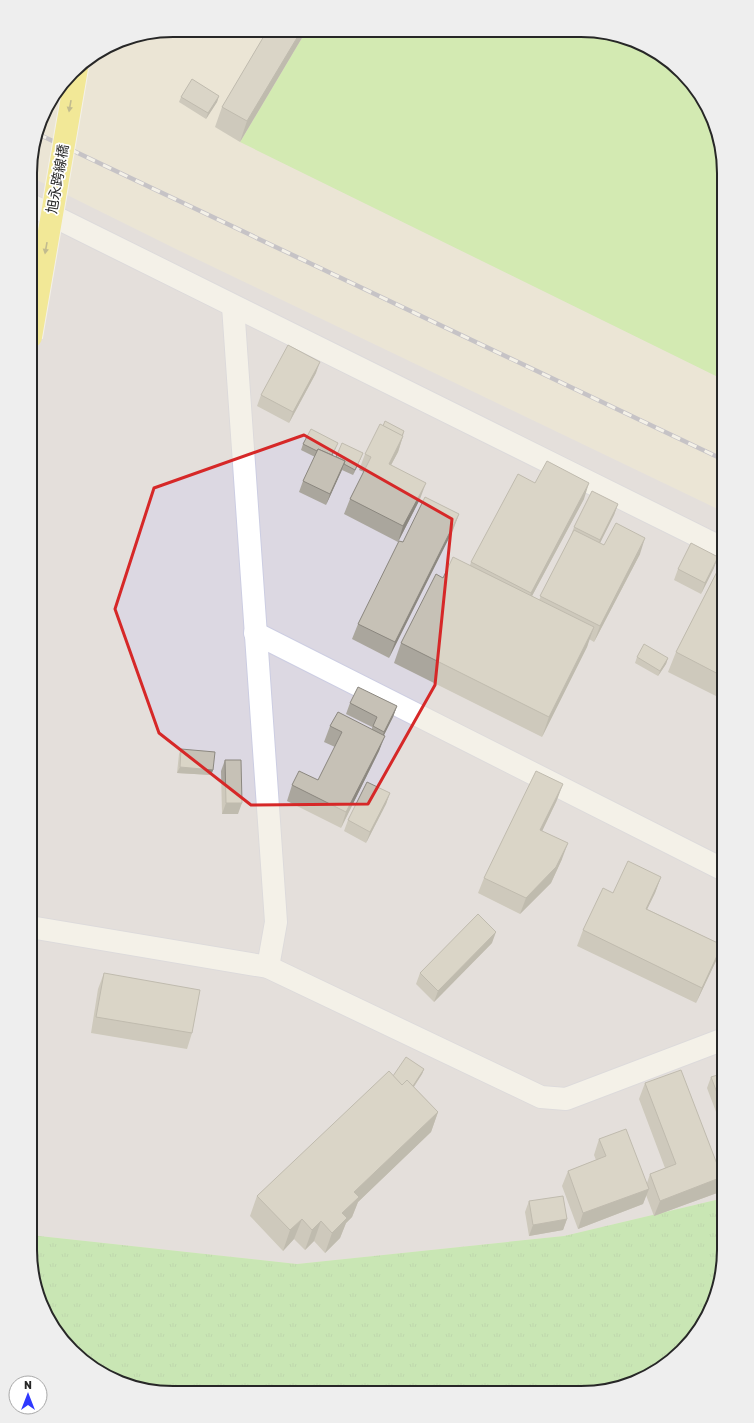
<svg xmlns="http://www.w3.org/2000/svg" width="754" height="1423" font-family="Rubik,'Noto Sans JP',sans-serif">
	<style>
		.industrial { fill: #dcd8e2 }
		.grass { fill: url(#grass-tufts) }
		.pitch { fill: #b5ef88 }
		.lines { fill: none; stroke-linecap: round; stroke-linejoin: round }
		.minor-casing { stroke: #cccde2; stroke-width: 24 }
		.minor { stroke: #fff; stroke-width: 22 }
		.rail-casing { stroke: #9999b3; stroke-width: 4.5 }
		.rail { stroke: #fff; stroke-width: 3; stroke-dasharray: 9; stroke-linecap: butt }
		.major-bridge-casing { stroke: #fff; stroke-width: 24; stroke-linecap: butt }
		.major-bridge { stroke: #fbea4c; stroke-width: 22 }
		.wall { fill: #aaa69d }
		.shaded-wall { fill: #8b877f }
		.building { fill: #c6c1b6; stroke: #8b877f }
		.oneway { fill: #91883a }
		.marked { fill: none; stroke: #d62828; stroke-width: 3; stroke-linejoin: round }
		.labels { text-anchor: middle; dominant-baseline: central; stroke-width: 3.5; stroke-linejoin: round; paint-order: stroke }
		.street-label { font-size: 14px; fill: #272727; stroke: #fff }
		.rim { fill: none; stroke: #272727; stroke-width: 2 }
	</style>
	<defs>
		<pattern id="grass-tufts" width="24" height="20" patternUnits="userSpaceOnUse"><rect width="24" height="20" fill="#9fe78d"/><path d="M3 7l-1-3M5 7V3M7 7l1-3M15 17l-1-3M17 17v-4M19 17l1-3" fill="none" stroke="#89c67a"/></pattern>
	</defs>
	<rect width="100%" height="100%" fill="#ebe5d6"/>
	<!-- industrial -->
	<path class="industrial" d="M 31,177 L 180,251 L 724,512 L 724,1198 L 564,1236 L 297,1264 L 30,1235 Z"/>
	<!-- grass -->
	<path class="grass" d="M 724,1198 L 724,1260 L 713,1305 L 694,1337 L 661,1369 L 627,1385 L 581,1393 L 154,1392 L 118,1382 L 79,1358 L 38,1296 L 30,1250 L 30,1235 L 297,1264 L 564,1236 Z"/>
	<!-- pitch -->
	<path class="pitch" d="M 306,31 L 609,33 L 675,66 L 716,127 L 724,173 L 724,380 L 240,142 Z"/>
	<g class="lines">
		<defs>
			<g id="minor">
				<path d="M 31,205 L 724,549"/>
				<path d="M 233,306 L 276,922 L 268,967"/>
				<path d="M 255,633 L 724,870"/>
				<path d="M 30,927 L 268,967 L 541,1097 L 566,1099 L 724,1039"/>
			</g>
		</defs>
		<!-- minor casing -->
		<use href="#minor" class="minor-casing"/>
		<!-- minor -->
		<use href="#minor" class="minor"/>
		<defs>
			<path id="rail" d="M 38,134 L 724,460"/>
		</defs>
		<!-- rail casing -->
		<use href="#rail" class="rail-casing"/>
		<!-- rail -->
		<use href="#rail" class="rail"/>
		<defs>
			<path id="major-bridge" d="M 31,337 L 77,68"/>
		</defs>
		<!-- major-bridge casing -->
		<use href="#major-bridge" class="major-bridge-casing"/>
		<!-- major-bridge -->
		<use href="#major-bridge" class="major-bridge"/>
	</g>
	<!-- wall -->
	<g class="wall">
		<path d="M 306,31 L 240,142 L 215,127 L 222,107 Z"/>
		<path d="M 219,96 L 217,102 L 206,119 L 179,102 L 181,97 Z"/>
		<path d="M 316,373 L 289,423 L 257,406 L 261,395 Z"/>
		<path d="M 383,426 L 404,431 L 403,436 L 398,452 L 391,465 L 420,499 L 398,542 L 344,514 L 350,499 L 364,472 L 359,470 L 365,454 Z"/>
		<path d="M 303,444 L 336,448 L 332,455 L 336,457 L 361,458 L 353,475 L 342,470 L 326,505 L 299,492 L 303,481 L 315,457 L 301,450 Z"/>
		<path d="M 535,483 L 584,499 L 532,596 L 539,600 L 570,538 L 574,527 L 618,504 L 614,515 L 600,543 L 604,545 L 640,554 L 594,642 L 589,639 L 587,647 L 542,737 L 394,663 L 401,643 L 470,565 L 471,562 Z"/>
		<path d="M 459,514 L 453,530 L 389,658 L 352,639 L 358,624 L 403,542 Z"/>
		<path d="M 724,558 L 724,700 L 668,672 L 676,652 Z"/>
		<path d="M 714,568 L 701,594 L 674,580 L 678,569 Z"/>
		<path d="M 637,657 L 668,658 L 666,664 L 658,676 L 635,663 Z"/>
		<path d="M 350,703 L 397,706 L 393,717 L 384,735 L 379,751 L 341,828 L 287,801 L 292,785 L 318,780 L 335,747 L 324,742 L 330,726 L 372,729 L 372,727 L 346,714 Z"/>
		<path d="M 181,749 L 213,770 L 211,775 L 177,773 L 179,754 Z"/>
		<path d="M 225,760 L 238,814 L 222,814 L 221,771 Z"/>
		<path d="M 390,793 L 386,804 L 366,843 L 344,831 L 348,820 Z"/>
		<path d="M 557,800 L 542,831 L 562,859 L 551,883 L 520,914 L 478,893 L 484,878 Z"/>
		<path d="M 661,877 L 655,893 L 647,909 L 722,945 L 716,961 L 696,1003 L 577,946 L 583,930 L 613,893 Z"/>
		<path d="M 492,943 L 434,1002 L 416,984 L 420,973 Z"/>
		<path d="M 724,949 L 724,971 L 717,967 Z"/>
		<path d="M 104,973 L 192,1033 L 187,1049 L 91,1033 L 98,989 Z"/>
		<path d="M 424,1069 L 422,1074 L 414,1087 L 438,1112 L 431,1132 L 358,1202 L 352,1217 L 346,1223 L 340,1238 L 325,1253 L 314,1241 L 305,1250 L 294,1239 L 283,1251 L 250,1216 L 257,1196 L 393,1076 Z"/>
		<path d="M 724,1073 L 724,1133 L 707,1088 L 711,1077 Z"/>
		<path d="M 645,1083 L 717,1193 L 654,1216 L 646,1195 L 643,1204 L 578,1229 L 562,1186 L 568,1171 L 596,1160 L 594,1155 L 599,1139 L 647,1183 L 650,1174 L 665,1168 L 639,1099 Z"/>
		<path d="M 529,1201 L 567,1219 L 563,1230 L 529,1236 L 525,1212 Z"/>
	</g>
	<!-- shaded-wall -->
	<g class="shaded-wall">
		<path d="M 301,31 L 306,31 L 240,142 L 247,121 Z"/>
		<path d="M 219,96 L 217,102 L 206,119 L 208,113 Z"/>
		<path d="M 320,362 L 316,373 L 289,423 L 293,412 Z"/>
		<path d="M 403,436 L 398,452 L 383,480 L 389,464 Z"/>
		<path d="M 363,453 L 361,458 L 353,475 L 355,470 Z"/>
		<path d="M 345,461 L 341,472 L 326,505 L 330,494 Z"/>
		<path d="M 426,483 L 420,499 L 398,542 L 403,526 Z"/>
		<path d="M 589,483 L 584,499 L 525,609 L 531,593 Z"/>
		<path d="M 618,504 L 614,515 L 596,551 L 600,540 Z"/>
		<path d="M 459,514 L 453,530 L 389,658 L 395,642 Z"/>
		<path d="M 645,538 L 640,554 L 594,642 L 600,626 Z"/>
		<path d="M 718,557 L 714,568 L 701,594 L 705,583 Z"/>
		<path d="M 594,627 L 587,647 L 542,737 L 549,717 Z"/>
		<path d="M 668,658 L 666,664 L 658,676 L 660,671 Z"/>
		<path d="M 397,706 L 393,717 L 380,743 L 384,732 Z"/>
		<path d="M 385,736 L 379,751 L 341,828 L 346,812 Z"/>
		<path d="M 180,767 L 213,770 L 211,775 L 177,773 Z"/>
		<path d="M 563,784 L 557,800 L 535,846 L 540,830 Z"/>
		<path d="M 390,793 L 386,804 L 366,843 L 370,832 Z"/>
		<path d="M 226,803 L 242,803 L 238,814 L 222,814 Z"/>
		<path d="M 568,843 L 562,859 L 551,883 L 520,914 L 526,898 Z"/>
		<path d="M 661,877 L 655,893 L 640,924 L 646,909 Z"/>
		<path d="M 496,932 L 492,943 L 434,1002 L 438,991 Z"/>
		<path d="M 722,945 L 716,961 L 696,1003 L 702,988 Z"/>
		<path d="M 424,1069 L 422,1074 L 406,1098 L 408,1093 Z"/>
		<path d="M 438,1112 L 431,1132 L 358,1202 L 352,1217 L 346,1223 L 340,1238 L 325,1253 L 332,1233 L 354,1192 Z"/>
		<path d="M 722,1177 L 717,1193 L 654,1216 L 660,1201 Z"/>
		<path d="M 649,1189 L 643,1204 L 578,1229 L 583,1213 Z"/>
		<path d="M 302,1219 L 294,1239 L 283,1251 L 290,1230 Z"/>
		<path d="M 567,1219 L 563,1230 L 529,1236 L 533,1225 Z"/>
		<path d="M 321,1221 L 314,1241 L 305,1250 L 312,1230 Z"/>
	</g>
	<!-- building -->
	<g class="building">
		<path d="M 267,31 L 301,31 L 247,121 L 222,107 Z"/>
		<path d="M 192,79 L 219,96 L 208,113 L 181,97 Z"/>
		<path d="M 288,345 L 320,362 L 293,412 L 261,395 Z"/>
		<path d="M 385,421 L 404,431 L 402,436 L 383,426 Z"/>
		<path d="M 380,424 L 403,436 L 389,464 L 426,483 L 403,526 L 350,499 L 371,457 L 365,454 Z"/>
		<path d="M 311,429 L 338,443 L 332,455 L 318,449 L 317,451 L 303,444 Z"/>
		<path d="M 342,443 L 363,453 L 355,470 L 344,464 L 345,461 L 336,457 Z"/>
		<path d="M 318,449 L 345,461 L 330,494 L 303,481 Z"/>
		<path d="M 547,461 L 589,483 L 531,593 L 471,562 L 518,474 L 535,483 Z"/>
		<path d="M 592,491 L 618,504 L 600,540 L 574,527 Z"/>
		<path d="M 425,497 L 459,514 L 395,642 L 358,624 L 399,541 L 403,542 Z"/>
		<path d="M 616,523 L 645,538 L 600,626 L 540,596 L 574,530 L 604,545 Z"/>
		<path d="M 691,543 L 718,557 L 705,583 L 678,569 Z"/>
		<path d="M 453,557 L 594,627 L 549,717 L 401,643 L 436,574 L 443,578 Z"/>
		<path d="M 724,558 L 724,677 L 676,652 Z"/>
		<path d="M 644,644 L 668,658 L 660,671 L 637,657 Z"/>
		<path d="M 358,687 L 397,706 L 384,732 L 373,726 L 377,717 L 350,703 Z"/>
		<path d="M 338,712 L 385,736 L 346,812 L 292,785 L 299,771 L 318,780 L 342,732 L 330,726 Z"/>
		<path d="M 181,749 L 215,752 L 213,770 L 180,767 Z"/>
		<path d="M 225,760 L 241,760 L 242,803 L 226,803 Z"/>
		<path d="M 536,771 L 563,784 L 540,830 L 568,843 L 556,867 L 526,898 L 484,878 Z"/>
		<path d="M 367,782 L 390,793 L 370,832 L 348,820 Z"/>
		<path d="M 628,861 L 661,877 L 646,909 L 722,945 L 702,988 L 583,930 L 603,888 L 613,893 Z"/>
		<path d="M 478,914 L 496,932 L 438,991 L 420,973 Z"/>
		<path d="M 104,973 L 200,990 L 192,1033 L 96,1017 Z"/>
		<path d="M 406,1057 L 424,1069 L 413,1086 L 407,1080 L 402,1085 L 393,1076 Z"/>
		<path d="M 681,1070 L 722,1177 L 660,1201 L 650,1174 L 676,1164 L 645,1083 Z"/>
		<path d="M 389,1071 L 402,1085 L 407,1080 L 438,1112 L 354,1192 L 359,1197 L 342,1213 L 347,1218 L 332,1233 L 321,1221 L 312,1230 L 302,1219 L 290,1230 L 257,1196 Z"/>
		<path d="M 724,1073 L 724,1111 L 711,1077 Z"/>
		<path d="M 626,1129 L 649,1189 L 583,1213 L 568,1171 L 606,1156 L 599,1139 Z"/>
		<path d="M 563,1196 L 567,1219 L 533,1225 L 529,1201 Z"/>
	</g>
	<!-- one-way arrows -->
	<defs><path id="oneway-solid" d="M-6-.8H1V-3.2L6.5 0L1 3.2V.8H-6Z"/></defs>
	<g class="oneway">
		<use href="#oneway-solid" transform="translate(70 106) rotate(100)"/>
		<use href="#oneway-solid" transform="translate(46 248) rotate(100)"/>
	</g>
	<!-- marked area -->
	<path d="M0 0H754V1423H0ZM 304,435 L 452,519 L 435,685 L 368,804 L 251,805 L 159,733 L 115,609 L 154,488 Z" fill="#ebe5d6" fill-opacity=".55" fill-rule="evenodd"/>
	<path class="marked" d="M 304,435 L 452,519 L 435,685 L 368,804 L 251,805 L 159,733 L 115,609 L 154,488 Z"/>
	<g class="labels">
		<!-- street labels -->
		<g class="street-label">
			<text transform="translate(58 179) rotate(-80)">旭永跨線橋</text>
		</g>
	</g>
	<!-- crop -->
	<path d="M0 0H754V1423H0ZM173 37H581A136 136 0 0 1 717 173V1250A136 136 0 0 1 581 1386H173A136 136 0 0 1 37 1250V173A136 136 0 0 1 173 37Z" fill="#eee" fill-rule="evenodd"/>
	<path class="rim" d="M173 37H581A136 136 0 0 1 717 173V1250A136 136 0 0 1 581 1386H173A136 136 0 0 1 37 1250V173A136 136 0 0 1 173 37Z"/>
	<!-- north arrow -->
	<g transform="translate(28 1395)"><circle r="19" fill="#ffffff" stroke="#a9a9a9"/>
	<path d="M0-3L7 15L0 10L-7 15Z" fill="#2f39ff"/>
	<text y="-6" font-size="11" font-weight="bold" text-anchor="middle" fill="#272727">N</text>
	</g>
</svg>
